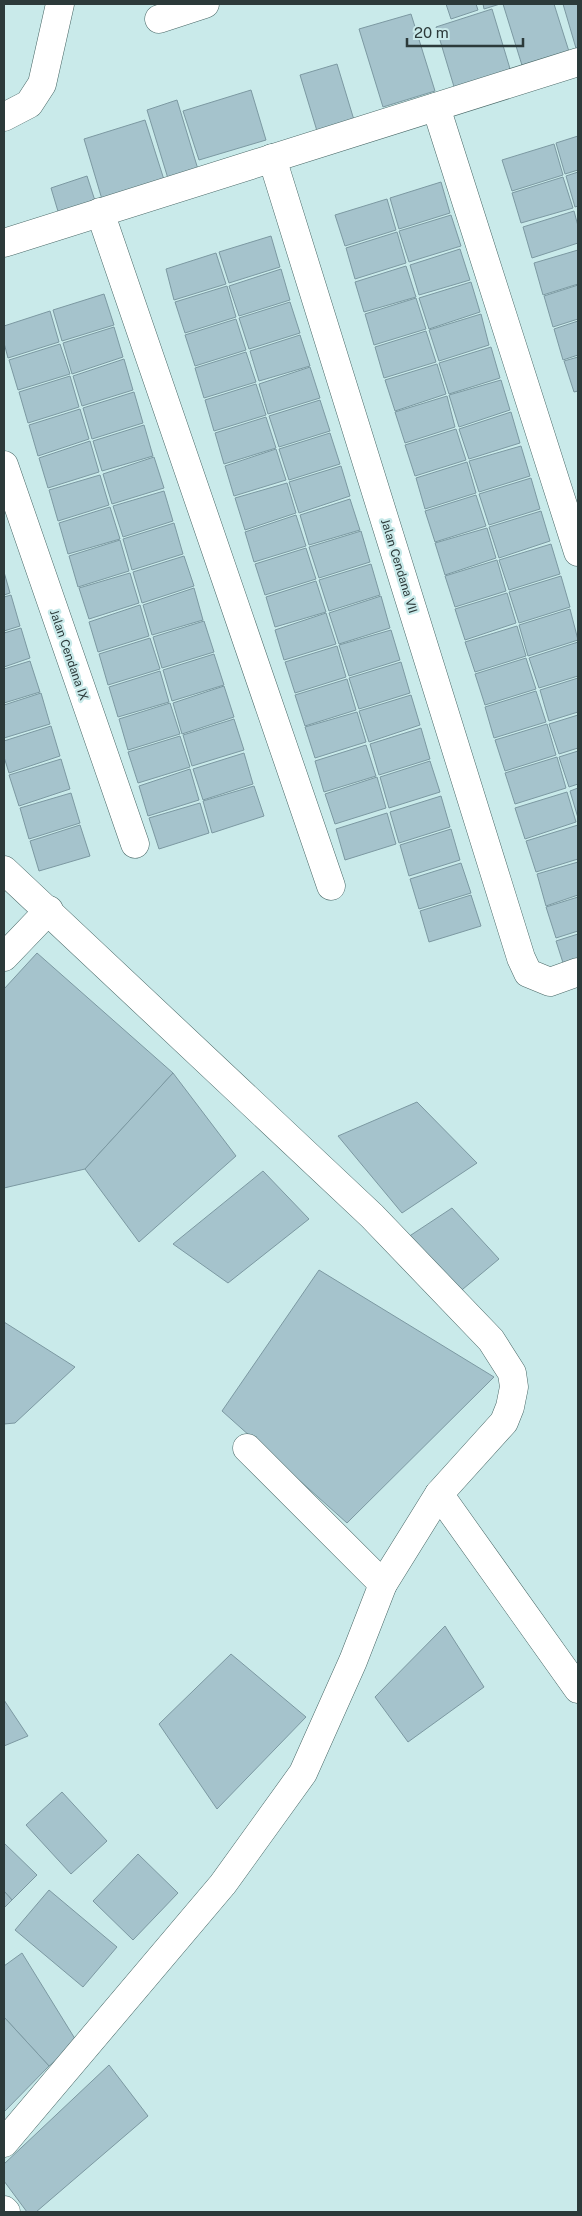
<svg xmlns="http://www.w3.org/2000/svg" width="582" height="2216" font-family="'Public Sans',sans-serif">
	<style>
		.building { fill: #a5c3cc; stroke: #7c99a2 }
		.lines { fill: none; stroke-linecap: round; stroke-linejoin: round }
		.minor-casing { stroke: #486766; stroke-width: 29 }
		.minor { stroke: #fff; stroke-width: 28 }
		.labels { text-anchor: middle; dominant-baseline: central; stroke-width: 4.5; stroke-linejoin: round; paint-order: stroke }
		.street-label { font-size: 12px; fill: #2c3a3a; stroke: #c9eaea }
	</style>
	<rect width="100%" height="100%" fill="#c9eaea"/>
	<!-- building -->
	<g class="building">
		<path d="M 446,4 L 476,4 L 478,10 L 451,19 Z"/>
		<path d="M 483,4 L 500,4 L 484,9 Z"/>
		<path d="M 503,4 L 554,4 L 572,61 L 525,75 Z"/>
		<path d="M 563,4 L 578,4 L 578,55 Z"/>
		<path d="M 492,9 L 514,82 L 458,100 L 436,27 Z"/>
		<path d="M 411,14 L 435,91 L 383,107 L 359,29 Z"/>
		<path d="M 337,64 L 354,120 L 317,131 L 300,75 Z"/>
		<path d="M 251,90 L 266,140 L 199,160 L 183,111 Z"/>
		<path d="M 177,100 L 200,176 L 170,185 L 147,110 Z"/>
		<path d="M 145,120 L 166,186 L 104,206 L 84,139 Z"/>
		<path d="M 578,136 L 578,170 L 565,174 L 556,143 Z"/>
		<path d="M 554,144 L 563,175 L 512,191 L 502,160 Z"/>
		<path d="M 578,172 L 578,206 L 575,207 L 566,176 Z"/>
		<path d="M 87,176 L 97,207 L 60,218 L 51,188 Z"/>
		<path d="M 563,177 L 573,208 L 521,223 L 512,193 Z"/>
		<path d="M 441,182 L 450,213 L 399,229 L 390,198 Z"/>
		<path d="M 387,199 L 396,230 L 345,246 L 335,215 Z"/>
		<path d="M 574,211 L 578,226 L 578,243 L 532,258 L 523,227 Z"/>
		<path d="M 451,215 L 461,246 L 409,262 L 399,231 Z"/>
		<path d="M 397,232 L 406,263 L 355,279 L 346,248 Z"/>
		<path d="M 271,236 L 280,267 L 229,283 L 219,252 Z"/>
		<path d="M 460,249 L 470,280 L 419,295 L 410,265 Z"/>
		<path d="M 578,250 L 578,284 L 543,295 L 534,263 Z"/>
		<path d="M 216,253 L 226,284 L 174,300 L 166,269 Z"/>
		<path d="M 406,266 L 416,297 L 364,312 L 355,282 Z"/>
		<path d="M 281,269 L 290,300 L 239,316 L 229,286 Z"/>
		<path d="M 471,282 L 480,312 L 429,329 L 419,298 Z"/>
		<path d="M 578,285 L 578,319 L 553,327 L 544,296 Z"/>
		<path d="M 227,286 L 236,317 L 185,333 L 175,302 Z"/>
		<path d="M 104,294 L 114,325 L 62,341 L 53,310 Z"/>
		<path d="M 416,298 L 426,329 L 374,345 L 365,314 Z"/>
		<path d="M 290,302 L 300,333 L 249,349 L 239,318 Z"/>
		<path d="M 50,311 L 59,342 L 8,358 L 4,343 L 4,326 Z"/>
		<path d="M 481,314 L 489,345 L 439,361 L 429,330 Z"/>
		<path d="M 236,319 L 246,350 L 195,366 L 185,335 Z"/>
		<path d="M 578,321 L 578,355 L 563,360 L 554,329 Z"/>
		<path d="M 114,327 L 123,357 L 72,374 L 63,343 Z"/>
		<path d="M 426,331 L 436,362 L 384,378 L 375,347 Z"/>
		<path d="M 300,335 L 310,366 L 259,381 L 250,351 Z"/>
		<path d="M 60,344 L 70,374 L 18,390 L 9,360 Z"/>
		<path d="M 491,347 L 500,378 L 449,394 L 439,363 Z"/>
		<path d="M 246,352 L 256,382 L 204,398 L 195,368 Z"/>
		<path d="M 578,357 L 578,391 L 574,392 L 564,361 Z"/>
		<path d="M 124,359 L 133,390 L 82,406 L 73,376 Z"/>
		<path d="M 437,364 L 446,394 L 395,411 L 385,380 Z"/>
		<path d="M 310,367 L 320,398 L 268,414 L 259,384 Z"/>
		<path d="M 70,376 L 79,407 L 28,423 L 19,392 Z"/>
		<path d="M 501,380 L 510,410 L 459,427 L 449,395 Z"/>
		<path d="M 256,384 L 266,415 L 214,431 L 205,400 Z"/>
		<path d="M 134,392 L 143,423 L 92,439 L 83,408 Z"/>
		<path d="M 447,396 L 455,427 L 405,443 L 395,412 Z"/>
		<path d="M 320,400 L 330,431 L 279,447 L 269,416 Z"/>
		<path d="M 80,409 L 89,439 L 38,456 L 29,425 Z"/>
		<path d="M 511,412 L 520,443 L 469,459 L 459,429 Z"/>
		<path d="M 266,417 L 276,448 L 224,464 L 215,433 Z"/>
		<path d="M 144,425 L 153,456 L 102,471 L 93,441 Z"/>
		<path d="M 456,429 L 466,460 L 415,476 L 405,445 Z"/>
		<path d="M 330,433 L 340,464 L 289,480 L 279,449 Z"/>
		<path d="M 90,441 L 99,472 L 48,488 L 39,458 Z"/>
		<path d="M 521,446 L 530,476 L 479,492 L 469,461 Z"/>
		<path d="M 276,449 L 286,480 L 234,496 L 225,466 Z"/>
		<path d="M 154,457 L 164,488 L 112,504 L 103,474 Z"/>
		<path d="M 467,462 L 476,493 L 425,509 L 416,478 Z"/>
		<path d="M 341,466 L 350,496 L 299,513 L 289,482 Z"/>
		<path d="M 100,475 L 109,505 L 58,521 L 49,490 Z"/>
		<path d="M 531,478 L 540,509 L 489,525 L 479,494 Z"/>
		<path d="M 287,483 L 296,513 L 245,530 L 235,498 Z"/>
		<path d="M 164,491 L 173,521 L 123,537 L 113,506 Z"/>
		<path d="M 476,495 L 486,526 L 435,542 L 425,511 Z"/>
		<path d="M 350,499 L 360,530 L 309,545 L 300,515 Z"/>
		<path d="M 110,507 L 120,539 L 68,554 L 59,523 Z"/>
		<path d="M 541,511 L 550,541 L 499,558 L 489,527 Z"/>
		<path d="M 296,515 L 306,546 L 254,562 L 245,532 Z"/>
		<path d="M 174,523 L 183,554 L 132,570 L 123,539 Z"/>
		<path d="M 487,528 L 496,558 L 445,575 L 435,543 Z"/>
		<path d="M 361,531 L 370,562 L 319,578 L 309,547 Z"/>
		<path d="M 120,540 L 129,571 L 78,587 L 69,556 Z"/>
		<path d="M 551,544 L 560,574 L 509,590 L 499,560 Z"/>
		<path d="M 306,548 L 316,579 L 265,595 L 255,564 Z"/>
		<path d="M 184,556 L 194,586 L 142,603 L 133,572 Z"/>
		<path d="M 497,560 L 506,591 L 455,607 L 445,576 Z"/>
		<path d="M 371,564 L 380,595 L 329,611 L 319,580 Z"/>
		<path d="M 4,572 L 10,593 L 4,595 Z"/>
		<path d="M 130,573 L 139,603 L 89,619 L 79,588 Z"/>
		<path d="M 561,576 L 570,607 L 519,623 L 509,592 Z"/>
		<path d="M 316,581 L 326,612 L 275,627 L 266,597 Z"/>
		<path d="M 194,588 L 203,620 L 152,635 L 143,605 Z"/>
		<path d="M 507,593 L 516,623 L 465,640 L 455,609 Z"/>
		<path d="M 11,595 L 20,626 L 4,631 L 4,597 Z"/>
		<path d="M 381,596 L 390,628 L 339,644 L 329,613 Z"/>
		<path d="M 140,605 L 149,636 L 98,652 L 89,622 Z"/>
		<path d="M 570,609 L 578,640 L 528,656 L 519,625 Z"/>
		<path d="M 326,613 L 336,644 L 284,660 L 275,630 Z"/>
		<path d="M 204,621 L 214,652 L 162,668 L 153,637 Z"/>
		<path d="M 517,626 L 526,656 L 475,672 L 465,642 Z"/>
		<path d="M 21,628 L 30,658 L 4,667 L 4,633 Z"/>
		<path d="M 391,630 L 400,660 L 349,676 L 339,645 Z"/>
		<path d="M 150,638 L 160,669 L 108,685 L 99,654 Z"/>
		<path d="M 578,642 L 578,676 L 539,688 L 529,658 Z"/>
		<path d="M 337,646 L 346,677 L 295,693 L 285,662 Z"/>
		<path d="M 214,654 L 224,685 L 172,701 L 163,670 Z"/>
		<path d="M 526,658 L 536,689 L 485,705 L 475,674 Z"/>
		<path d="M 30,661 L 40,692 L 4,703 L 4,669 Z"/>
		<path d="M 401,662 L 410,693 L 359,709 L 349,678 Z"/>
		<path d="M 160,671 L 169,702 L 118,717 L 109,687 Z"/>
		<path d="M 578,678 L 578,712 L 549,721 L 540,690 Z"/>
		<path d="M 347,679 L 356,710 L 305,726 L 295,695 Z"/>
		<path d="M 224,686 L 234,717 L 182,734 L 173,703 Z"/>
		<path d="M 536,691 L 546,722 L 494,738 L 485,707 Z"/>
		<path d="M 41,693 L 50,724 L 4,738 L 4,705 Z"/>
		<path d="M 411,695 L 420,725 L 369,742 L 359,711 Z"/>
		<path d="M 170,703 L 180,734 L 128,750 L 119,719 Z"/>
		<path d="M 357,712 L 366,742 L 315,758 L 305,727 Z"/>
		<path d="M 578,715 L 578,748 L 559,754 L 549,724 Z"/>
		<path d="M 234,719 L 244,750 L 192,766 L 183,735 Z"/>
		<path d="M 547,724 L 556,755 L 505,771 L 495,740 Z"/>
		<path d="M 51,726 L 60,756 L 9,773 L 4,757 L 4,741 Z"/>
		<path d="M 421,728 L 430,759 L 379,775 L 370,744 Z"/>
		<path d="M 180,736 L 190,767 L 138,783 L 128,752 Z"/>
		<path d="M 366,745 L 376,776 L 324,792 L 315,761 Z"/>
		<path d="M 578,751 L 578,784 L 569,787 L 559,757 Z"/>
		<path d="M 244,753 L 253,784 L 203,800 L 193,769 Z"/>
		<path d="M 557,757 L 566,788 L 515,804 L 505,773 Z"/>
		<path d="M 61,759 L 70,789 L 19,806 L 9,775 Z"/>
		<path d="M 430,761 L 440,792 L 389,808 L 380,777 Z"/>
		<path d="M 190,769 L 199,800 L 148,816 L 139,786 Z"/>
		<path d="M 377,777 L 386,808 L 335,824 L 325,794 Z"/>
		<path d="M 254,786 L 264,816 L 212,833 L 203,801 Z"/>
		<path d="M 578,788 L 578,818 L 570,791 Z"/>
		<path d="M 567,792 L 576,822 L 525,839 L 515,808 Z"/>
		<path d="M 71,793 L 80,823 L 29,839 L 20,808 Z"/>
		<path d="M 441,796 L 450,827 L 399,843 L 390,812 Z"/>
		<path d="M 200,803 L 209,833 L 159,849 L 149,818 Z"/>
		<path d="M 387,813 L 396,844 L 345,860 L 336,829 Z"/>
		<path d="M 80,825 L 90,856 L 39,871 L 30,841 Z"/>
		<path d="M 578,825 L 578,859 L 536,872 L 526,841 Z"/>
		<path d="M 451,829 L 460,860 L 409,876 L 400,845 Z"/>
		<path d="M 578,862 L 578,895 L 546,906 L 537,874 Z"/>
		<path d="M 461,863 L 471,893 L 419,909 L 410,879 Z"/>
		<path d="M 471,895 L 481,926 L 429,942 L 420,911 Z"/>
		<path d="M 578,897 L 578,931 L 556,938 L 546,907 Z"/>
		<path d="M 578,934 L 578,968 L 566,972 L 556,941 Z"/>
		<path d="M 37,953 L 173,1073 L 85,1169 L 4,1188 L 4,989 Z"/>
		<path d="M 173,1073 L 236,1156 L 139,1242 L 85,1169 Z"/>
		<path d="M 417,1102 L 477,1163 L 402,1213 L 338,1136 Z"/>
		<path d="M 263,1171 L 309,1219 L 228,1283 L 173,1244 Z"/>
		<path d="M 452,1208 L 499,1259 L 457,1294 L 405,1239 Z"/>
		<path d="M 319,1270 L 494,1377 L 347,1523 L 222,1411 Z"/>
		<path d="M 4,1322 L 75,1367 L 15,1423 L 4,1424 Z"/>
		<path d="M 445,1626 L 484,1687 L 408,1742 L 375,1697 Z"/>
		<path d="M 231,1654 L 306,1717 L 217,1809 L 159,1724 Z"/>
		<path d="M 4,1700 L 28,1736 L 4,1746 Z"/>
		<path d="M 62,1792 L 107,1841 L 71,1874 L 26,1825 Z"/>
		<path d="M 4,1843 L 37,1875 L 12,1900 L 4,1891 Z"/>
		<path d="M 138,1854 L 178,1893 L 133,1940 L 93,1901 Z"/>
		<path d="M 49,1890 L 117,1947 L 83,1987 L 15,1930 Z"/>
		<path d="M 4,1891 L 12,1900 L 4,1908 Z"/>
		<path d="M 22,1953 L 77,2042 L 49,2066 L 4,2017 L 4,1966 Z"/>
		<path d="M 4,2017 L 49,2066 L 4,2112 Z"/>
		<path d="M 109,2065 L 148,2116 L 36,2212 L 27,2212 L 4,2181 L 4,2164 Z"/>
	</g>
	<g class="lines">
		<defs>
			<g id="minor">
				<path d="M 159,19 L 205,4"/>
				<path d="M 436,107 L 578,552"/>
				<path d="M 4,117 L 29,104 L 42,84 L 60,4"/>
				<path d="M 272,158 L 521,958 L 528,973 L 550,982 L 578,972"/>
				<path d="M 100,212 L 331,886"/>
				<path d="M 4,243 L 578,62"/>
				<path d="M 4,465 L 135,844"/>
				<path d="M 4,870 L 372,1216 L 491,1340 L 512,1373 L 514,1387 L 510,1407 L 504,1422 L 439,1494 L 578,1689"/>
				<path d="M 4,957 L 49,910"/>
				<path d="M 247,1448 L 383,1584"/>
				<path d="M 4,2143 L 223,1884 L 303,1773 L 353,1661 L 383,1584 L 439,1494"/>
				<path d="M 4,2210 L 6,2212"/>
			</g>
		</defs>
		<!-- minor casing -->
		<use href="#minor" class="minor-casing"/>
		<!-- minor -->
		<use href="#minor" class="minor"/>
	</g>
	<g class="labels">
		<!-- street labels -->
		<g class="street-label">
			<text transform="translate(399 566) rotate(73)">Jalan Cendana VII</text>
			<text transform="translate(69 655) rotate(71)">Jalan Cendana IX</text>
		</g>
	</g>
	<!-- border -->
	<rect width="582" height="2216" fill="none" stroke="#2c3a3a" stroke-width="10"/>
	<!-- scale -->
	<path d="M407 38v8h116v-8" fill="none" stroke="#2c3a3a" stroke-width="2.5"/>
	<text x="414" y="38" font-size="15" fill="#2c3a3a" stroke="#c9eaea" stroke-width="4" paint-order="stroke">20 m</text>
</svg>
